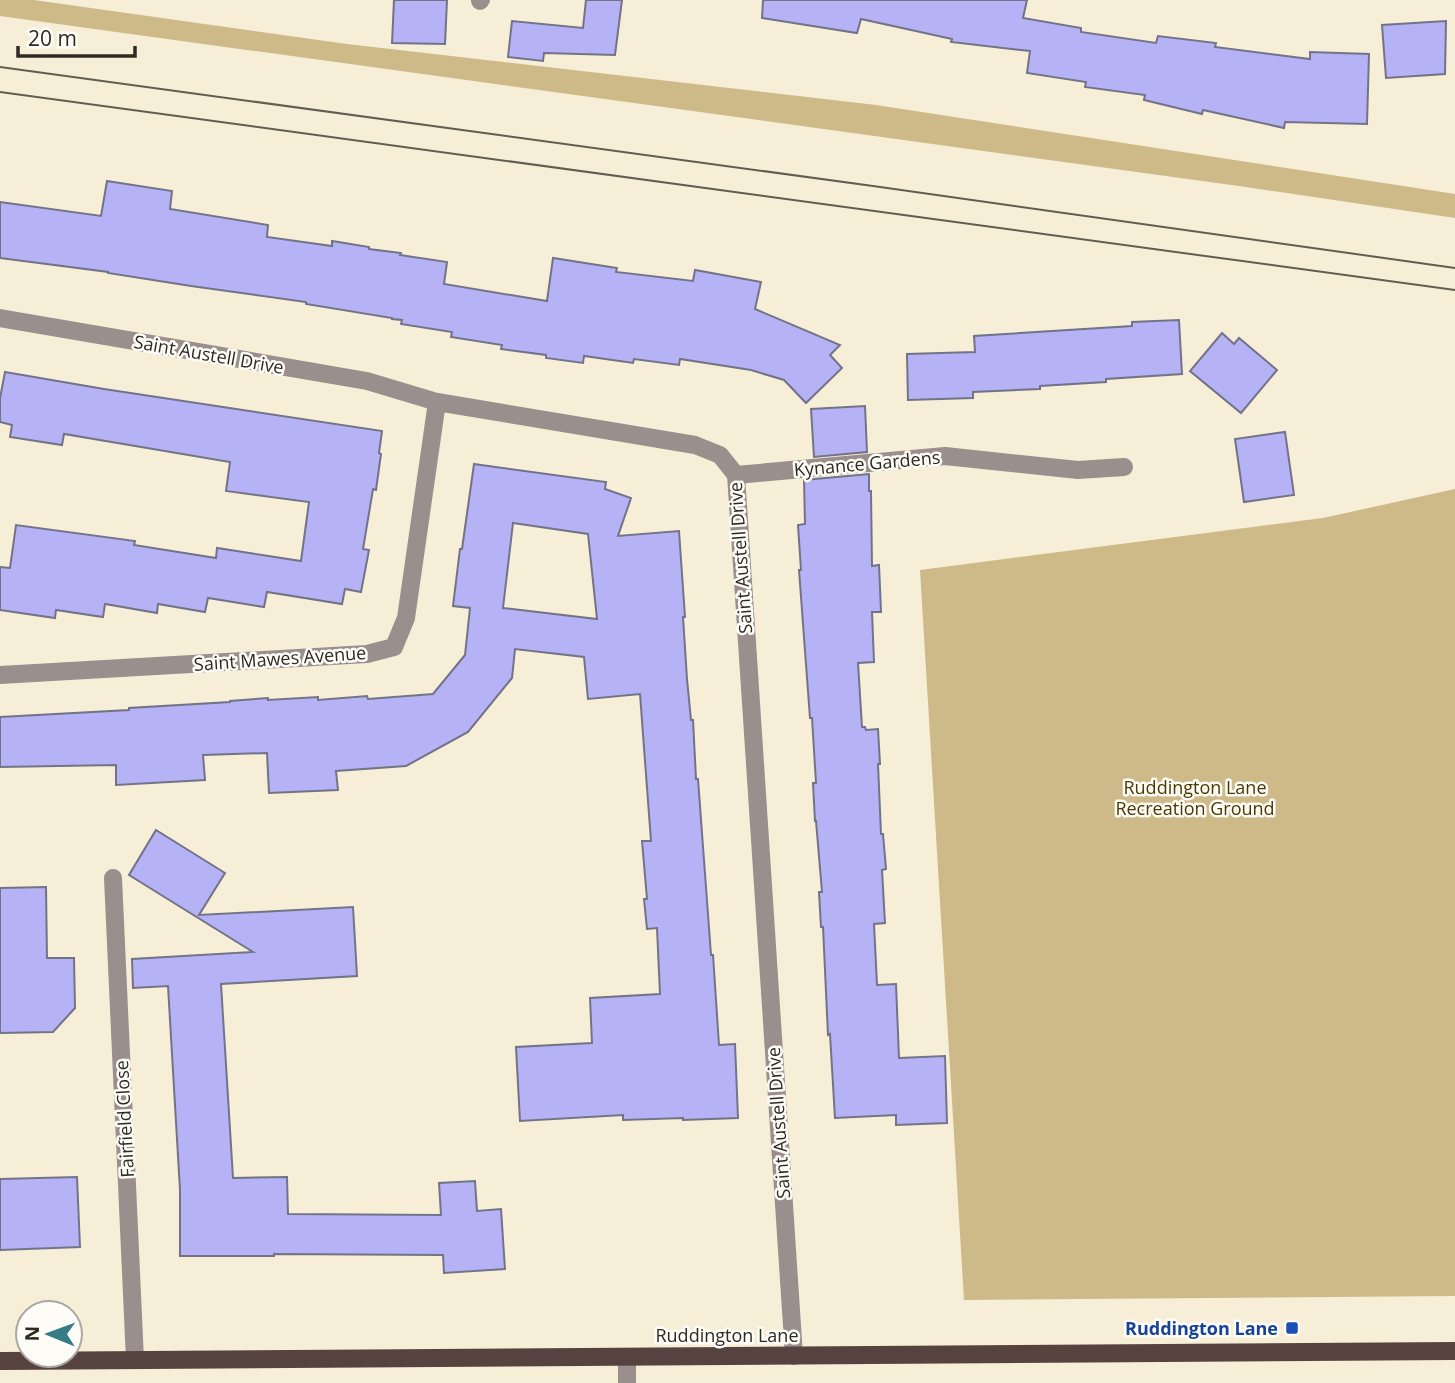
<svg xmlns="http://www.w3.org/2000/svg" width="1455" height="1383" font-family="'Open Sans',sans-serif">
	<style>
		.green { fill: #ceb988 }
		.building { fill: #b5b3f6; stroke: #737387; stroke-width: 2; fill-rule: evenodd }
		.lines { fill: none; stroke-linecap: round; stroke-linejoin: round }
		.minor { stroke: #9b8f8d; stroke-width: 18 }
		.major { stroke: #564340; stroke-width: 18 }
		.tram { stroke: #625d51; stroke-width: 2 }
		.transit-dot { fill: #1a4fb4; stroke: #fdfcf7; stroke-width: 2.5 }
		.labels { text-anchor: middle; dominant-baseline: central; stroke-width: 5; stroke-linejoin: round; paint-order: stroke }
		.street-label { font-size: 18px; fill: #2e2a22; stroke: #fdfcf7 }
		.park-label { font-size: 18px; fill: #4c3800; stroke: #fdfcf7 }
		.transit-label { font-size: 18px; font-weight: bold; fill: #164399; stroke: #fdfcf7; text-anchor: end }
	</style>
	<rect width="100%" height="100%" fill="#f7eed8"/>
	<!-- green -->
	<g class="green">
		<path d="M 0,0 L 34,0 L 347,44 L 876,105 L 1455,194 L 1455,218 L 1239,186 L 0,16 Z"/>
		<path d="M 1455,489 L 1455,1296 L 964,1300 L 920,570 L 1323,518 Z"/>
	</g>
	<!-- building -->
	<g class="building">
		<path d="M 394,0 L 447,0 L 445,44 L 392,43 Z"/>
		<path d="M 586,0 L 622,0 L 615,55 L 544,53 L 543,61 L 508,57 L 512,21 L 583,28 Z"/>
		<path d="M 763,0 L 1027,0 L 1023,18 L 1081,28 L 1081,32 L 1156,43 L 1158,36 L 1216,43 L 1215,47 L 1310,59 L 1310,52 L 1369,54 L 1367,124 L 1285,122 L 1284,128 L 1203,110 L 1202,114 L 1144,100 L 1145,95 L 1085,87 L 1086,82 L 1027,73 L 1030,51 L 951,42 L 952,39 L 861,19 L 857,33 L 762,18 Z"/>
		<path d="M 1446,21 L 1445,74 L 1386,78 L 1382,25 Z"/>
		<path d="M 107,181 L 172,191 L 170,209 L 268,225 L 267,237 L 332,246 L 332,241 L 369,247 L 369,249 L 401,253 L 400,255 L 447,262 L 444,284 L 547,301 L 553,258 L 617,268 L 616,272 L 693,281 L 695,270 L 761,282 L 755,309 L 840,345 L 830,355 L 842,368 L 806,403 L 784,380 L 751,370 L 680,359 L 679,365 L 634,359 L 633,363 L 584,356 L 583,363 L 546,358 L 546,355 L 501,349 L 502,345 L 451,337 L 452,332 L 401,324 L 402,320 L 392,319 L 392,318 L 306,304 L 306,302 L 191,286 L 108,273 L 108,272 L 0,258 L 0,202 L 101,216 Z"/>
		<path d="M 1179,320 L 1182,374 L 1106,379 L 1106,382 L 1040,386 L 1040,389 L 973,392 L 973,398 L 908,400 L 907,354 L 975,352 L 974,336 L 1132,326 L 1132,322 Z"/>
		<path d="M 1222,333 L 1234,344 L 1239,338 L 1277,370 L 1241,413 L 1190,371 Z"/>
		<path d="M 5,372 L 104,389 L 382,431 L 379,453 L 381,454 L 376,490 L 373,489 L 363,549 L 369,550 L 361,592 L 345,589 L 342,604 L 267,592 L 264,607 L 208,598 L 205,612 L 158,604 L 157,613 L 105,604 L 103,617 L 56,610 L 55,618 L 0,610 L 0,567 L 10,568 L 16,525 L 135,541 L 134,545 L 216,558 L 217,548 L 301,561 L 309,502 L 226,491 L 230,462 L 64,434 L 62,445 L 10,437 L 12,425 L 0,422 L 0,398 Z"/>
		<path d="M 865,406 L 867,452 L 814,457 L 811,409 Z"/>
		<path d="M 1285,432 L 1294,495 L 1244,502 L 1235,439 Z"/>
		<path d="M 474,464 L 606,482 L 605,489 L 631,498 L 618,536 L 679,531 L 685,617 L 683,617 L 687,679 L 691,720 L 693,720 L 696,779 L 698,779 L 711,955 L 713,955 L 719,1045 L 735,1044 L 738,1118 L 683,1120 L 683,1118 L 623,1120 L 623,1115 L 520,1121 L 516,1047 L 592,1043 L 590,998 L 660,994 L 657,928 L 647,929 L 644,899 L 647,899 L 642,841 L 651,841 L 640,694 L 588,699 L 584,657 L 515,649 L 512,678 L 468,732 L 406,766 L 336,771 L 338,790 L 269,793 L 267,753 L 203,755 L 205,780 L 116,785 L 116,765 L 0,767 L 0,717 L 129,710 L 129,708 L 230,702 L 230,701 L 268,698 L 268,700 L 318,697 L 318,700 L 367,696 L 368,699 L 433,694 L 465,655 L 470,608 L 453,606 L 460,549 L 462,549 ZM 513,523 L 588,534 L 597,619 L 503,608 Z"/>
		<path d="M 869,474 L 869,491 L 871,491 L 872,566 L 879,565 L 881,612 L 872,612 L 874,662 L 858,663 L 862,727 L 865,727 L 866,730 L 878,729 L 880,764 L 878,764 L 881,834 L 883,834 L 886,869 L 882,870 L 885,923 L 874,924 L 877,985 L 896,984 L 899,1058 L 945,1056 L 947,1123 L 896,1125 L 896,1115 L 835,1118 L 830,1034 L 828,1035 L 823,927 L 821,927 L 819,892 L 822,892 L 816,821 L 815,821 L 813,783 L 816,783 L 812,718 L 810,718 L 799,570 L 801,570 L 798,525 L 805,524 L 804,480 Z"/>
		<path d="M 156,830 L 225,873 L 199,915 L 353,907 L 357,976 L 221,984 L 233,1178 L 287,1177 L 288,1214 L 441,1215 L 439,1183 L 475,1181 L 477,1211 L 501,1209 L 505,1269 L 444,1273 L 443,1255 L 274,1254 L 274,1256 L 180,1256 L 180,1190 L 168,986 L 133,988 L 132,959 L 253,952 L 129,875 Z"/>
		<path d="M 46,887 L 47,958 L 74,958 L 75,1008 L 53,1032 L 0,1033 L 0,888 Z"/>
		<path d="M 77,1177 L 80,1247 L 0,1250 L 0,1179 Z"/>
	</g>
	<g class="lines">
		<!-- minor -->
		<g class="minor">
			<path d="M 480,1 L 481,0"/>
			<path d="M 0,318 L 367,381 L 437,402 L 695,445 L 720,455 L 736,475 L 794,1356"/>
			<path d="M 736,475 L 945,456 L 1078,470 L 1124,467"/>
			<path d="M 0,675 L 367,654 L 394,647 L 406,618 L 437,402"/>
			<path d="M 113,878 L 135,1360"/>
			<path d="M 627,1357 L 627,1383"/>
		</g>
		<!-- major -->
		<path class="major" d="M 0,1361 L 1455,1351"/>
		<!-- tram -->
		<g class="tram">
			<path d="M 0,67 L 873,186 L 1455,268"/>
			<path d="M 0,92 L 1455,290"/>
		</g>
	</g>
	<!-- markers -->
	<rect class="transit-dot" x="1285" y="1321" width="14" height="14" rx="3.5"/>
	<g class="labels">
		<!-- street labels -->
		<g class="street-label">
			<text transform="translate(209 354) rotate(10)">Saint Austell Drive</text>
			<text transform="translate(867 463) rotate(-5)">Kynance Gardens</text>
			<text transform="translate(740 558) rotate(-94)">Saint Austell Drive</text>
			<text transform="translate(280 658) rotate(-4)">Saint Mawes Avenue</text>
			<text transform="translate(124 1119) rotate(-93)">Fairfield Close</text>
			<text transform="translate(778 1123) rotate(-94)">Saint Austell Drive</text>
			<text x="727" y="1335">Ruddington Lane</text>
		</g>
		<!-- park labels -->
		<g class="park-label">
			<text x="1195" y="787">Ruddington Lane<tspan x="1195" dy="21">Recreation Ground</tspan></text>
		</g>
		<!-- transit labels -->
		<g class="transit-label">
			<text x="1278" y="1328">Ruddington Lane</text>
		</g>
	</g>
	<!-- north arrow -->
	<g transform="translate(49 1334) rotate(271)"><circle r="33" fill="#fdfcf7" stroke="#aaa8a2" stroke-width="2"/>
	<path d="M0-5L12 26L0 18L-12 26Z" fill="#357c86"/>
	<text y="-10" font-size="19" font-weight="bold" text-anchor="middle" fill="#2e2a22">N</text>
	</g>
	<!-- scale -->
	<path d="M18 46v10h117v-10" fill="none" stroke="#2e2a22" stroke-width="3.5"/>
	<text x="28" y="46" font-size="21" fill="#2e2a22" stroke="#fdfcf7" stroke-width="5" paint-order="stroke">20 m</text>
</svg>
